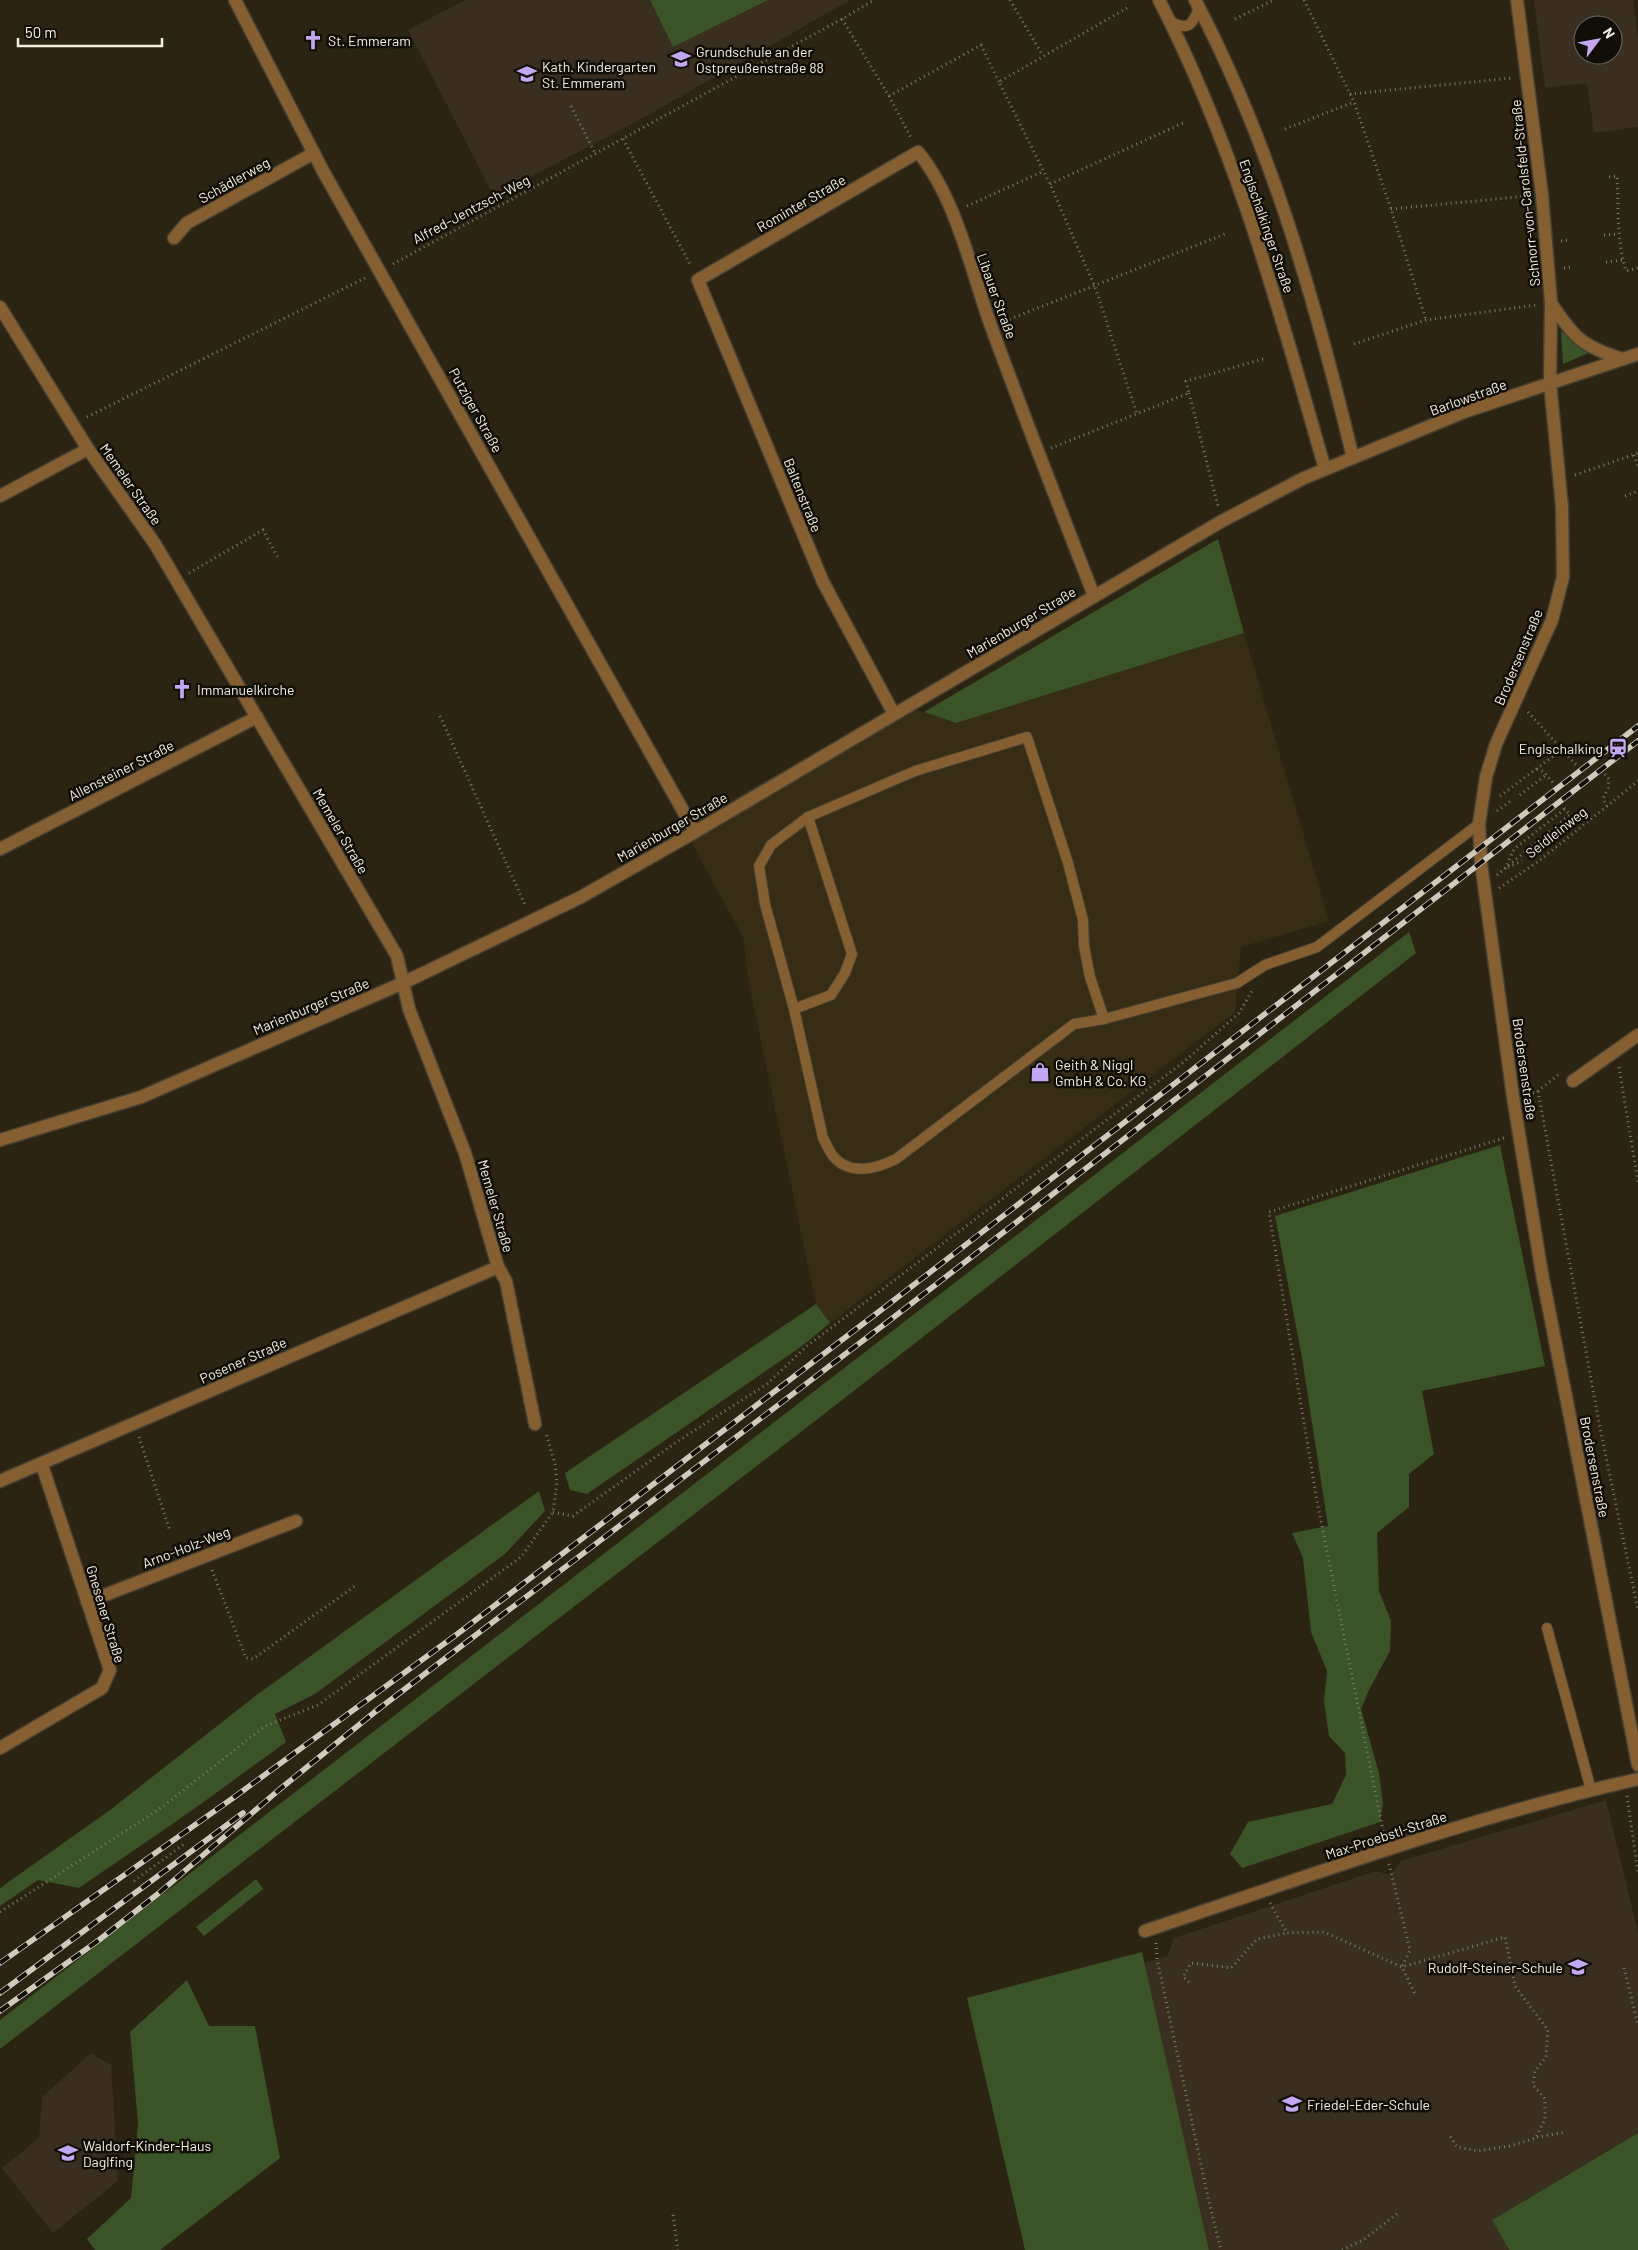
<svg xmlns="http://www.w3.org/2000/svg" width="1638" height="2250" font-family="Barlow,sans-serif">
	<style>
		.built { fill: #362d14 }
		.education { fill: #392e1f; fill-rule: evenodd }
		.green { fill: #3a5327 }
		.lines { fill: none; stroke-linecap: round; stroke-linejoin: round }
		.service-casing { stroke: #474030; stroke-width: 12 }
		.minor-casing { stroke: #474030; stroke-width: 15 }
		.path { stroke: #807a6c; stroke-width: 3; stroke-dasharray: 1 4; stroke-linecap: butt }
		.service { stroke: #855f32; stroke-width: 10 }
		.minor { stroke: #855f32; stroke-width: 12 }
		.rail-casing { stroke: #cecabd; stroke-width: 5.5 }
		.rail { stroke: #110e07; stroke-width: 4; stroke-dasharray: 11; stroke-linecap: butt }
		.labels { text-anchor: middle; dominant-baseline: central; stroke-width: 5; stroke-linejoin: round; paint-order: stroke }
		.poi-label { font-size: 14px; fill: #f3efe3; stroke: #110e07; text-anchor: start }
		.street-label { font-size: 14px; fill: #f3efe3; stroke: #110e07 }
	</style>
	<rect width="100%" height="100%" fill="#2b2413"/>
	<!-- built -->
	<path class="built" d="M 1244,633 L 1329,921 L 1241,947 L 1235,1012 L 830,1323 L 816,1304 L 749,984 L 743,937 L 683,828 L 899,704 L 956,723 Z"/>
	<!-- education -->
	<g class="education">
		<path d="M 465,0 L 850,0 L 645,117 L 494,196 L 408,30 Z"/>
		<path d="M 1534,0 L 1633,0 L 1638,36 L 1638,127 L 1594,133 L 1587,83 L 1545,88 ZM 1583,25 L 1613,25 L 1613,55 L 1583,55 Z"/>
		<path d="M 1606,1800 L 1638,1932 L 1638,2133 L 1492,2220 L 1509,2250 L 1209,2250 L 1144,1963 L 1167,1957 L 1174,1938 L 1376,1871 L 1390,1875 L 1401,1861 Z"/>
		<path d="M 91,2053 L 111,2065 L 118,2181 L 53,2233 L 2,2168 L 39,2138 L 42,2097 Z"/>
	</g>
	<!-- green -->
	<g class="green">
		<path d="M 650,0 L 768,0 L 673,47 Z"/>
		<path d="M 1561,331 L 1591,352 L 1563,364 Z"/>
		<path d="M 1218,539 L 1244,633 L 956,723 L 924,712 Z"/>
		<path d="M 1409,932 L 1416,953 L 819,1418 L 0,2049 L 0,2020 Z"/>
		<path d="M 1500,1145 L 1545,1366 L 1422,1391 L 1434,1454 L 1409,1474 L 1409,1507 L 1377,1533 L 1379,1591 L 1391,1621 L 1390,1651 L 1369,1690 L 1361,1709 L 1379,1773 L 1383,1804 L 1380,1822 L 1242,1868 L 1230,1854 L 1248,1822 L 1332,1804 L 1346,1775 L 1345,1753 L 1329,1736 L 1324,1701 L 1327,1671 L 1311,1632 L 1303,1558 L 1292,1533 L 1328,1526 L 1302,1358 L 1275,1216 Z"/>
		<path d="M 816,1304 L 830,1323 L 802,1346 L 587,1494 L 570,1490 L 565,1473 Z"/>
		<path d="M 539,1491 L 545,1511 L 505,1554 L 315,1694 L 275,1714 L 286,1742 L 194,1809 L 79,1888 L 38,1880 L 0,1906 L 0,1888 L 110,1810 L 258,1694 Z"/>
		<path d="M 256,1879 L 263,1889 L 204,1936 L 196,1927 Z"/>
		<path d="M 1142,1952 L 1209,2250 L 1025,2250 L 967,1998 Z"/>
		<path d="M 187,1980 L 209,2026 L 255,2026 L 280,2158 L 160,2250 L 95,2250 L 87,2239 L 131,2198 L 138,2124 L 130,2032 Z"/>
		<path d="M 1638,2133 L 1638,2250 L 1509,2250 L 1492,2220 Z"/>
	</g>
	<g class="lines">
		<defs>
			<g id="service">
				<path d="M 1170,21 C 1188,31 1192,26 1199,8"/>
				<path d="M 808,817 L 915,771 L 1027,737 L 1068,863 L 1083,920 L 1084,946 L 1090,977 L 1104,1019"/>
				<path d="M 794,1009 L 831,995 L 845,973 L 852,954 L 808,817 L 771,845 L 759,866 L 765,904 L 794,1009 L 823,1138 C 826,1143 829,1151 833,1156 C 849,1176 876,1169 896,1159 L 1074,1024 L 1104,1019 L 1237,983 L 1265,965 L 1317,947 L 1479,824"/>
				<path d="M 1547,1628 L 1591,1790"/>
			</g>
			<g id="minor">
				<path d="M 235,0 L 323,171 L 695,832"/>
				<path d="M 1159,0 C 1236,149 1279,309 1325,469"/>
				<path d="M 1195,0 C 1271,144 1315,300 1353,458"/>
				<path d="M 1517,0 L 1542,195 L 1551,302 L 1550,383 L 1562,507 L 1563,577 L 1552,620 L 1496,744 L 1486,777 L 1479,824 L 1481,863 L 1513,1097 L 1542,1274 L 1638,1765"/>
				<path d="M 174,238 L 187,223 L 314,153"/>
				<path d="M 1551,303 C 1574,338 1583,347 1623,359"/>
				<path d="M 0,307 L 88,449 L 155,544 L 397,956 L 409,1009 L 465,1153 L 498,1267 L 506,1281 L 535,1424"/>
				<path d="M 0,496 L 88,449"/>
				<path d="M 894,714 L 823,582 L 698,280 L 918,152 C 956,198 971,270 991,326 C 1024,417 1059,506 1094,596"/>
				<path d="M 0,849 L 257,717"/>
				<path d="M 1573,1081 L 1638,1035"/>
				<path d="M 0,1140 L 141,1097 L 403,983 L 581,897 L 695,832 L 1222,521 L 1304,478 L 1464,412 L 1638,354"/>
				<path d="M 0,1481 L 498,1267"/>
				<path d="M 87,1602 L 296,1521"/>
				<path d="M 0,1748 L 102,1688 L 110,1670 L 42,1465"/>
				<path d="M 1145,1931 C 1308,1876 1470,1817 1638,1779"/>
			</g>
		</defs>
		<!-- service casing -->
		<use href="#service" class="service-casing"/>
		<!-- minor casing -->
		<use href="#minor" class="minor-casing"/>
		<!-- path -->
		<g class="path">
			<path d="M 1010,0 L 1043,56"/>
			<path d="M 1304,0 L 1354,102 L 1391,209 L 1426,320"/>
			<path d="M 1127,8 L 999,82 L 1050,184 L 1095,287 L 1137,414"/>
			<path d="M 842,19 L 889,96 L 911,138"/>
			<path d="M 1235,19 L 1274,0"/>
			<path d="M 1350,94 L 1513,78"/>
			<path d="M 889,96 L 981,45 L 999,82"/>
			<path d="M 571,106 L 596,155"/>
			<path d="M 1285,129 L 1354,102"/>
			<path d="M 623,139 L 691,266"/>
			<path d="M 1609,177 L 1617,176 C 1619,210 1616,238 1626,271 L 1638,268"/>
			<path d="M 1050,184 L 1183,123"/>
			<path d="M 967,206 L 1044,171"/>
			<path d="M 1391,209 L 1528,196"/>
			<path d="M 1604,235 L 1617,234"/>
			<path d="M 1561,241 L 1570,240"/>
			<path d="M 1606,262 L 1623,260"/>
			<path d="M 393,264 L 842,19 L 874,0"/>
			<path d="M 1564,268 L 1573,267"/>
			<path d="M 1005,321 L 1225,234"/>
			<path d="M 1354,344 L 1426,320 L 1536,305"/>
			<path d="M 1189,393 L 1218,506"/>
			<path d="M 87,417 L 365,278"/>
			<path d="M 1051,448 L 1189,393 L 1186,381 L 1263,359"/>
			<path d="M 1634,455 L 1638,466"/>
			<path d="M 1575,475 L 1638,453"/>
			<path d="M 1625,496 L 1638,491"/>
			<path d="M 189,573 L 263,530 L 278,558"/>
			<path d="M 1528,712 L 1577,766"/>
			<path d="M 440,716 L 526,907"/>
			<path d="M 1537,769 L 1544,772 L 1554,784"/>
			<path d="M 1605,774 L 1609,779 L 1608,788 L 1603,799 L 1607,806"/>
			<path d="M 1520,795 L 1546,775"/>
			<path d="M 1500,796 L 1563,749"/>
			<path d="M 1497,811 L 1512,800"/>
			<path d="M 1545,835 L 1570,815 L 1563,807"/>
			<path d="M 1508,867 L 1522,861"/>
			<path d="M 1505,869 L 1514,849 L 1565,809"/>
			<path d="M 1497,875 L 1538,841"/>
			<path d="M 1499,888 L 1539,861 L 1638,781"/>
			<path d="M 1619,1067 L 1638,1182"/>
			<path d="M 1538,1091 L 1600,1428 L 1638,1610"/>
			<path d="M 1528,1094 L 1538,1091 L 1558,1075"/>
			<path d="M 139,1437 L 170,1531"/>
			<path d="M 553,1512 L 573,1516 L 678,1441 L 767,1384 L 807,1346 L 1185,1061 L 1239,1013 L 1252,991"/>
			<path d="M 212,1570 L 246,1658 L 253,1659 L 355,1586"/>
			<path d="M 1627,1796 L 1638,1873"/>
			<path d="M 1384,1836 L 1317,1501 L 1269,1212 L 1504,1138"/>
			<path d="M 1389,1864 L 1410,1950 L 1402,1967 L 1415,1994"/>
			<path d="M 134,1881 L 184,1844"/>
			<path d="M 1270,1903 L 1287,1933 L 1324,1932 L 1402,1967 L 1505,1937 L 1515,1986 L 1548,2030 L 1546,2057 L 1535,2071 L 1533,2085 L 1545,2099 L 1545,2119 L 1536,2138 L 1510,2146 L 1478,2151 L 1457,2147 L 1450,2136"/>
			<path d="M 0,1912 L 161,1808 L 265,1726 L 318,1705 L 521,1557 L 553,1512 L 557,1482 L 555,1464 L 546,1433"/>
			<path d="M 1156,1943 L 1157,1959 L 1209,2202 L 1221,2250"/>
			<path d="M 1624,1968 L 1638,2025"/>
			<path d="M 1189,1982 L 1183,1977 L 1191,1963 L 1231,1968 L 1257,1939 L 1287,1933"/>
			<path d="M 1537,2137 L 1566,2132"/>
			<path d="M 673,2215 L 678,2250"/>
			<path d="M 1342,2250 L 1363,2240 L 1397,2214"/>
		</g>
		<!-- service -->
		<use href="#service" class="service"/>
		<!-- minor -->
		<use href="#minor" class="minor"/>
		<defs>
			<g id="rail">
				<path d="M 376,1711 L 894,1317 L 1638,741"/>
				<path d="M 0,1963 L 233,1798 L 456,1635 L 885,1307 L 1638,726"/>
				<path d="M 0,1993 L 243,1813"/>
				<path d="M 0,2011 L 99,1940 L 159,1893 L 280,1789 L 381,1707"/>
			</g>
		</defs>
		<!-- rail casing -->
		<use href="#rail" class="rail-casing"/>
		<!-- rail -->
		<use href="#rail" class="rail"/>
	</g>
	<!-- icons -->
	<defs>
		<symbol id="church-bare" viewBox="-9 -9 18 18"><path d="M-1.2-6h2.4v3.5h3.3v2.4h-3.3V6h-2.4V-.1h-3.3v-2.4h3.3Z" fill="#c3a7f2" stroke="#110e07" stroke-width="2.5" paint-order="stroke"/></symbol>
		<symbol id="school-bare" viewBox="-9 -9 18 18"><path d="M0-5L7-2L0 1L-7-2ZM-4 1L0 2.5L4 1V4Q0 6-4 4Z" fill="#c3a7f2" stroke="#110e07" stroke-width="2.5" paint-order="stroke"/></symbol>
		<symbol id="station-bare" viewBox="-9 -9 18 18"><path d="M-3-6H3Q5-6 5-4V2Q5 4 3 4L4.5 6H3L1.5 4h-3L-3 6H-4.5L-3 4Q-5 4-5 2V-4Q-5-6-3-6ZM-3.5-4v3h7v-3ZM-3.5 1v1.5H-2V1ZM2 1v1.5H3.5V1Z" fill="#c3a7f2" stroke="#110e07" stroke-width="2.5" paint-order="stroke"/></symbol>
		<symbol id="shop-bare" viewBox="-9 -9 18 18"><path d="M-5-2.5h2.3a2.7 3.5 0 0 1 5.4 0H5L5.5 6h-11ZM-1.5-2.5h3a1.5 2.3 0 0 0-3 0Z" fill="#c3a7f2" stroke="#110e07" stroke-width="2.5" paint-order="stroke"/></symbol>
	</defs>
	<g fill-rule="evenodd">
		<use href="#church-bare" x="299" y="26" width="28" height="28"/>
		<use href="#school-bare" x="667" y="45" width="28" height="28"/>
		<use href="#school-bare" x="513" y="60" width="28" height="28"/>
		<use href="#church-bare" x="168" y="675" width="28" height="28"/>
		<use href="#station-bare" x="1604" y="734" width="28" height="28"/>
		<use href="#shop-bare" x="1026" y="1058" width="28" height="28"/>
		<use href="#school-bare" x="1564" y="1953" width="28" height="28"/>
		<use href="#school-bare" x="1278" y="2090" width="28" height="28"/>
		<use href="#school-bare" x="54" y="2139" width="28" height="28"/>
	</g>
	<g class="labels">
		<!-- poi labels -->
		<g class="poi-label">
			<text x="328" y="40">St. Emmeram</text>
			<text x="696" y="51">Grundschule an der<tspan x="696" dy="16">Ostpreußenstraße 88</tspan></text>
			<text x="542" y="66">Kath. Kindergarten<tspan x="542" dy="16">St. Emmeram</tspan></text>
			<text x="197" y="689">Immanuelkirche</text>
			<text x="1603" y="748" text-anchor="end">Englschalking</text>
			<text x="1055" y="1064">Geith &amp; Niggl<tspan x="1055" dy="16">GmbH &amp; Co. KG</tspan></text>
			<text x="1563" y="1967" text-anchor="end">Rudolf-Steiner-Schule</text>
			<text x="1307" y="2104">Friedel-Eder-Schule</text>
			<text x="83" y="2145">Waldorf-Kinder-Haus<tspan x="83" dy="16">Daglfing</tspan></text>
		</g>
		<!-- street labels -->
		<g class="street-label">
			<text transform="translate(234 180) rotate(-29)">Schädlerweg</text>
			<text transform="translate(1525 193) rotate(-96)">Schnorr-von-Carolsfeld-Straße</text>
			<text transform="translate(801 203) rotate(-30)">Rominter Straße</text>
			<text transform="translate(471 209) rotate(-28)">Alfred-Jentzsch-Weg</text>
			<text transform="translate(1267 226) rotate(71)">Englschalkinger Straße</text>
			<text transform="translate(997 296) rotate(70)">Libauer Straße</text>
			<text transform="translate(1468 397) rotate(-20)">Barlowstraße</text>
			<text transform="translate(476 410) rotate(61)">Putziger Straße</text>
			<text transform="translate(131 484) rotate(55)">Memeler Straße</text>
			<text transform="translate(803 495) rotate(68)">Baltenstraße</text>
			<text transform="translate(1021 622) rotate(-31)">Marienburger Straße</text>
			<text transform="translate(1518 657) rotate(-67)">Brodersenstraße</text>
			<text transform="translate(121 770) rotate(-27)">Allensteiner Straße</text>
			<text transform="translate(672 827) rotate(-30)">Marienburger Straße</text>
			<text transform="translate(341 831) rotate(60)">Memeler Straße</text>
			<text transform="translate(1556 832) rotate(-38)">Seidleinweg</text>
			<text transform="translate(311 1006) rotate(-23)">Marienburger Straße</text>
			<text transform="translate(1525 1069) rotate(82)">Brodersenstraße</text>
			<text transform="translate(496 1206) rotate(74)">Memeler Straße</text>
			<text transform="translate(243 1360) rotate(-24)">Posener Straße</text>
			<text transform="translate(1595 1467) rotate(79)">Brodersenstraße</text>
			<text transform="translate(186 1547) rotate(-21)">Arno-Holz-Weg</text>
			<text transform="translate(106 1614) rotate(73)">Gnesener Straße</text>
			<text transform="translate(1386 1835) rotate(-18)">Max-Proebstl-Straße</text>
		</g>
	</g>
	<!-- north arrow -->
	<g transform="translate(1598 40) rotate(58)"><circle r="24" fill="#110e07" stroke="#6b685f"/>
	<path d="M0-4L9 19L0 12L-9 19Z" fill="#c3a7f2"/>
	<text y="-8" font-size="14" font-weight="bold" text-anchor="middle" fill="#f3efe3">N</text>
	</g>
	<!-- scale -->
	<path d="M18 38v8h144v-8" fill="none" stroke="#f3efe3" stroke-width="2.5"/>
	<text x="25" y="38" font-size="15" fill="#f3efe3" stroke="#110e07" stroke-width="4" paint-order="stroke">50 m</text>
</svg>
